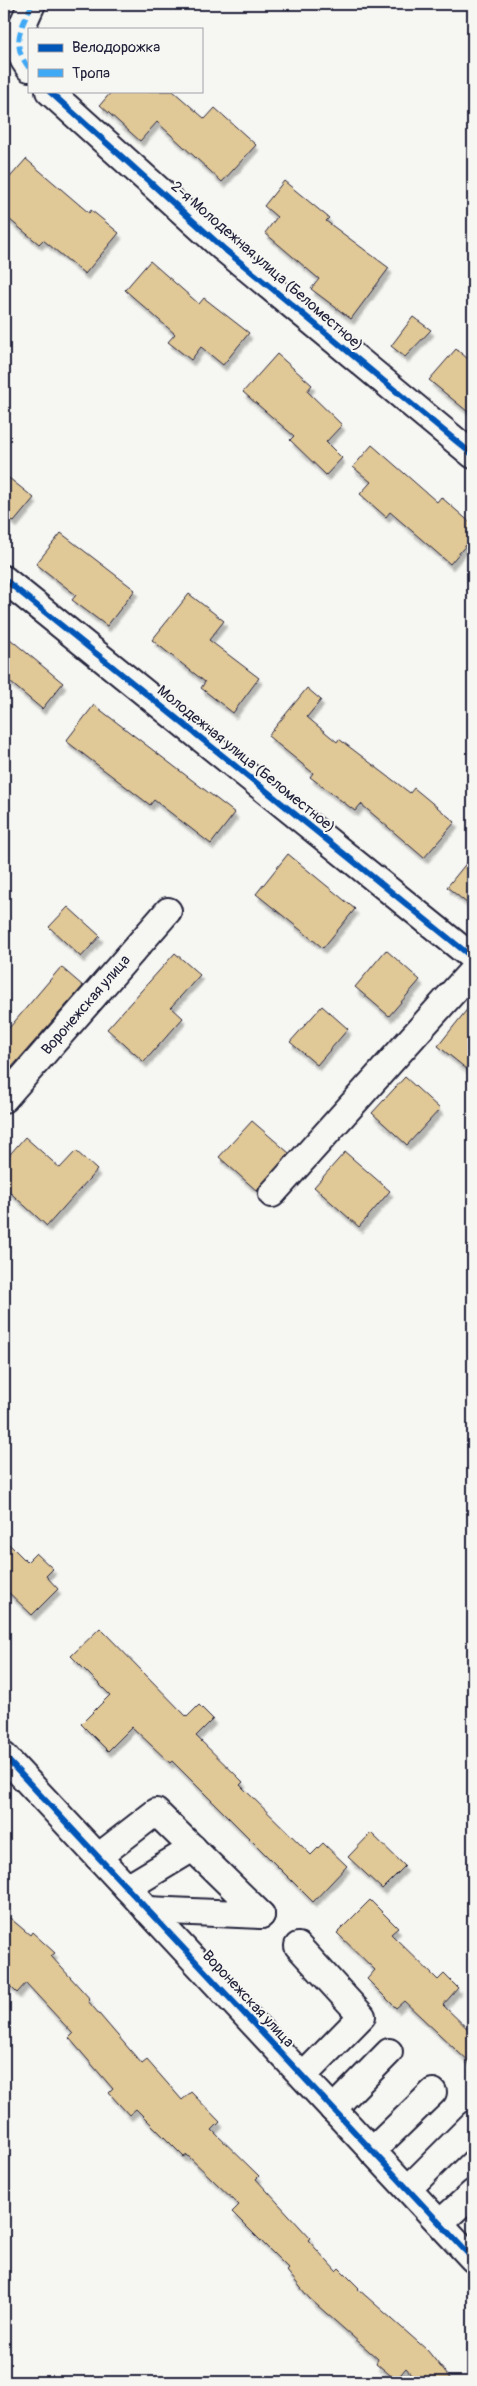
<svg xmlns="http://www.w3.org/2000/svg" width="477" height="2386" font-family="Pangolin,sans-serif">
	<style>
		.building { fill: #e1c897; stroke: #22223b; filter: url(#shadow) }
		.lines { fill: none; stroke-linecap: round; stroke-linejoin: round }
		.minor-casing { stroke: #22223b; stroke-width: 30 }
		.minor { stroke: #f6f6f2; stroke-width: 26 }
		.quiet { stroke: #3fa9f5; stroke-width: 5; stroke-dasharray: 10 5; stroke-linecap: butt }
		.cycleway-casing { stroke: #f6f6f2; stroke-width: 9 }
		.cycleway { stroke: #0057b8; stroke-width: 6 }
		.labels { text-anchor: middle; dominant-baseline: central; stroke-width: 4; stroke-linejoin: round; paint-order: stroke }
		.street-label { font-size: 15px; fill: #22223b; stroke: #f6f6f2 }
	</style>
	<defs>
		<filter id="shadow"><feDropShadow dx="3" dy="5.5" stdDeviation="1" flood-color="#0004"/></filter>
	</defs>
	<rect width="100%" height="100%" fill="#f6f6f2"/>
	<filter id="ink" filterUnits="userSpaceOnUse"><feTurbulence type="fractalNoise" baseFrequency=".02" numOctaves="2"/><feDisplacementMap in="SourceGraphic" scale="10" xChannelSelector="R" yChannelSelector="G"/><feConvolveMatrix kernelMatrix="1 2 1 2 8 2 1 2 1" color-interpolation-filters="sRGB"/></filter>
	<g filter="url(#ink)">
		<!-- building -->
		<g class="building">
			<path d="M 112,91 L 173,91 L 205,119 L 215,108 L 256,145 L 222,182 L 157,122 L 140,141 L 100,105 Z"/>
			<path d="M 26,159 L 89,213 L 91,210 L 119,233 L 85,274 L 43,240 L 39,244 L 4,215 L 4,184 Z"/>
			<path d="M 284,181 L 329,218 L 326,221 L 389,268 L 351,319 L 311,289 L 319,279 L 265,233 L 277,217 L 264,206 Z"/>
			<path d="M 150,261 L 199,304 L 204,298 L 249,333 L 223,365 L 201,347 L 191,360 L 168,342 L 175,334 L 125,290 Z"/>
			<path d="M 413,317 L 431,330 L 405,357 L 391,346 Z"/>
			<path d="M 456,349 L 473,363 L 473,416 L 429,380 Z"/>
			<path d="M 277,354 L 312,385 L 307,391 L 342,425 L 326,442 L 342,458 L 326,475 L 290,440 L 294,436 L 243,392 Z"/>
			<path d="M 372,445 L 437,502 L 441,497 L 473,525 L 473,537 L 450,564 L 390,512 L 386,517 L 360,494 L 371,482 L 353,467 Z"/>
			<path d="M 4,474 L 34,498 L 14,522 L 4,514 Z"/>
			<path d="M 61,533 L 135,590 L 107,626 L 72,600 L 76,595 L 36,564 Z"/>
			<path d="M 189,594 L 224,621 L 209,640 L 259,678 L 233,713 L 201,688 L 205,682 L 152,640 Z"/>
			<path d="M 4,634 L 63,683 L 42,709 L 4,677 Z"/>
			<path d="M 307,688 L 321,700 L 307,717 L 337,742 L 339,739 L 410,793 L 414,788 L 455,822 L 424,858 L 361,804 L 355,811 L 310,777 L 313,773 L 268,736 Z"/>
			<path d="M 94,705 L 235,813 L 211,844 L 154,800 L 150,805 L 66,741 Z"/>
			<path d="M 288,854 L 355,909 L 323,948 L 256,894 Z"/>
			<path d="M 473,855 L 473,908 L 447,887 Z"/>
			<path d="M 68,907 L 100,936 L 81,957 L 49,927 Z"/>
			<path d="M 386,950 L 420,980 L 389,1016 L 355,987 Z"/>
			<path d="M 175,953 L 200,975 L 171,1007 L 183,1018 L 144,1062 L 107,1029 Z"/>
			<path d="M 61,967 L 83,986 L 4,1076 L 4,1034 Z"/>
			<path d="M 473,1002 L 473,1074 L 438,1046 Z"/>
			<path d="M 322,1006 L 348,1029 L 317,1065 L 290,1042 Z"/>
			<path d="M 405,1077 L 440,1109 L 407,1145 L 372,1113 Z"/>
			<path d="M 252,1121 L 289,1153 L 257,1191 L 219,1157 Z"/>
			<path d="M 25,1137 L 60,1168 L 76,1151 L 97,1170 L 47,1226 L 4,1187 L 4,1161 Z"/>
			<path d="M 345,1152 L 390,1191 L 359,1227 L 314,1187 Z"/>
			<path d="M 4,1539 L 27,1562 L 36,1553 L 53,1569 L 46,1576 L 58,1589 L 32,1615 L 4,1588 Z"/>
			<path d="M 100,1628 L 187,1717 L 199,1705 L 213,1719 L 196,1736 L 243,1782 L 240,1785 L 311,1855 L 323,1843 L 347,1866 L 313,1902 L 172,1761 L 170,1763 L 132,1727 L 108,1751 L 81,1724 L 110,1695 L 71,1656 Z"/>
			<path d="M 371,1833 L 405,1866 L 382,1889 L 348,1857 Z"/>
			<path d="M 370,1900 L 398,1928 L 391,1934 L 438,1980 L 444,1974 L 458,1988 L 443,2005 L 473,2034 L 473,2066 L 404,2001 L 396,2008 L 367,1979 L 375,1970 L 337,1933 Z"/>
			<path d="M 4,1913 L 30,1935 L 32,1932 L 55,1953 L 51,1956 L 90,1999 L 88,2001 L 142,2064 L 147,2060 L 182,2100 L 191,2092 L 220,2122 L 212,2130 L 259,2176 L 256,2179 L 310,2238 L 308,2240 L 336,2271 L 339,2268 L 359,2288 L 358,2289 L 427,2350 L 453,2382 L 418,2382 L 406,2368 L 396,2380 L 376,2363 L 378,2359 L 309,2298 L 287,2271 L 289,2269 L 232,2212 L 239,2205 L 187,2155 L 184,2157 L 136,2109 L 129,2115 L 109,2093 L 113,2089 L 69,2038 L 73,2034 L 26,1983 L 17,1993 L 4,1980 Z"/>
		</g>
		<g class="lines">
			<defs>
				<g id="minor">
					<path d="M 29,68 C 10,43 21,29 32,4"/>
					<path d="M 49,91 L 223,248 L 473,455"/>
					<path d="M 4,579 L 473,958"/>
					<path d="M 4,1099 L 168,911"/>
					<path d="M 272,1194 L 473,970"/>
					<path d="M 4,1756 L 473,2259"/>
					<path d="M 98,1857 L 156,1812 L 261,1915"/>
					<path d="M 127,1888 L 193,1848"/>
					<path d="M 147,1910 L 261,1915"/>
					<path d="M 298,1946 L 362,2016 L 303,2076"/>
					<path d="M 333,2109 L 389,2052"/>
					<path d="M 372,2151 L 433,2092"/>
					<path d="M 408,2189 L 473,2124"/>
					<path d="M 440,2223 L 473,2193"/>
				</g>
			</defs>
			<!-- minor casing -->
			<use href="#minor" class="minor-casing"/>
			<!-- minor -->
			<use href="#minor" class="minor"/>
			<!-- quiet -->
			<path class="quiet" d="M 29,68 C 10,43 21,29 32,4"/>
			<defs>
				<g id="cycleway">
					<path d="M 49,91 L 223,248 L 473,455"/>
					<path d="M 4,579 L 473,958"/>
					<path d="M 4,1756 L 473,2259"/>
				</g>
			</defs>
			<!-- cycleway casing -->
			<use href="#cycleway" class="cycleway-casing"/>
			<!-- cycleway -->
			<use href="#cycleway" class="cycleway"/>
		</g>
	</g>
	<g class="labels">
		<!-- street labels -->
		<g class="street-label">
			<text transform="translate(267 266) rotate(41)">2-я Молодежная улица (Беломестное)</text>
			<text transform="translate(246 759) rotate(39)">Молодежная улица (Беломестное)</text>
			<text transform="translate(86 1005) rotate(-49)">Воронежская улица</text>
			<text transform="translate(248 1999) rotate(47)">Воронежская улица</text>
		</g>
	</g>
	<!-- margin -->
	<rect width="477" height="2386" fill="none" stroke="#f6f6f2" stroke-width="20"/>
	<rect x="10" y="10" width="457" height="2366" fill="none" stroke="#22223b" stroke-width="2" filter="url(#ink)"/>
	<!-- legend -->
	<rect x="28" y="28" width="175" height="65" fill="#f6f6f2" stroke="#a1a1a9"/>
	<rect x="38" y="44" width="25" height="8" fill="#0057b8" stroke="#a1a1a9"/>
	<text x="72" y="52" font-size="15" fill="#22223b">Велодорожка</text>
	<rect x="38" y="69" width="25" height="8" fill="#3fa9f5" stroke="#a1a1a9"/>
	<text x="72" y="78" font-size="15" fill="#22223b">Тропа</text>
</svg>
